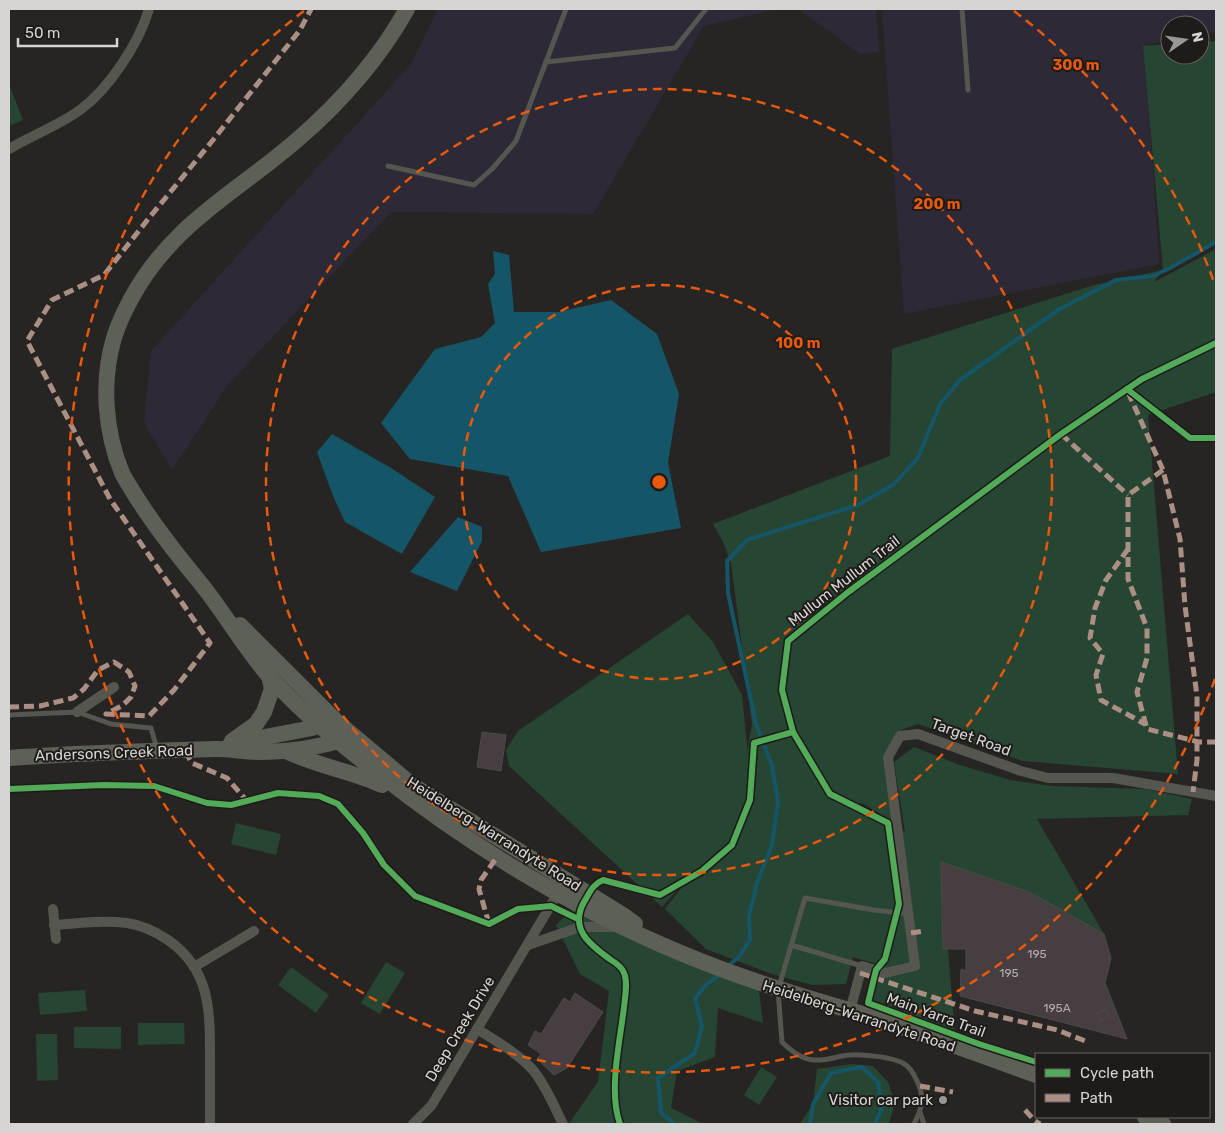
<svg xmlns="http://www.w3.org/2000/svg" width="1225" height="1133" font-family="Rubik,sans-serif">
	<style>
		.industrial { fill: #2d2937 }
		.green { fill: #274533 }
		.water { fill: #145667 }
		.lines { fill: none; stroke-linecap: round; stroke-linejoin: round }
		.stream { stroke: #145667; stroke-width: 4 }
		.building { fill: #473e42; stroke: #4c4a4a }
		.service { stroke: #54564f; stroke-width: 5 }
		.minor { stroke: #54564f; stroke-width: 10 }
		.primary { stroke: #5d6056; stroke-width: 16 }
		.quiet { stroke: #ac8f84; stroke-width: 5; stroke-dasharray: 10 5; stroke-linecap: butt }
		.cycleway-casing { stroke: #1e1b19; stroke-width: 9 }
		.cycleway { stroke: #51ab58; stroke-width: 6 }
		.ring { fill: none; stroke: #e8590c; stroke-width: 2.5; stroke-dasharray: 9 6 }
		.poi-dot { fill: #999795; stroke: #1e1b19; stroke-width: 2 }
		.labels { text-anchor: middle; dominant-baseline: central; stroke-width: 4; stroke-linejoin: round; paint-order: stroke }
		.number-label { font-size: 12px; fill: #b3afaf }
		.street-label { font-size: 15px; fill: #d7d5d3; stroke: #1e1b19 }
		.poi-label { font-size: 15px; fill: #d7d5d3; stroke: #1e1b19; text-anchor: end }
		.centre { fill: #e8590c; stroke: #1e1b19; stroke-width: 2.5 }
		.ring-label { font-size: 15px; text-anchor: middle; font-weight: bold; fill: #e8590c; stroke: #1e1b19; stroke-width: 4; stroke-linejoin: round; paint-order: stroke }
	</style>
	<rect width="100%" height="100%" fill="#272523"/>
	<!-- industrial -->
	<g class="industrial">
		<path d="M 438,9 L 778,9 L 704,26 L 593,214 L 391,212 L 230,382 L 172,470 L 144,423 L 151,351 L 411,64 Z"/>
		<path d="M 798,9 L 876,9 L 879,52 L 860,54 Z"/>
		<path d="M 882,9 L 1216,9 L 1216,32 L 1200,34 L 1200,25 L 1170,25 L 1170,40 L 1145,44 L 1159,264 L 904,314 Z"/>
	</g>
	<!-- green -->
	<g class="green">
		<path d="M 1216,41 L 1216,241 L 1163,270 L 1154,282 L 1216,249 L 1216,392 L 1148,415 L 1178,774 L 1023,761 L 918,724 L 901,730 L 884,755 L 892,821 L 862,803 L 846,805 L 905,832 L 894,762 L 914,747 L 960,765 L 1010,780 L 1052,786 L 1145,789 L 1192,799 L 1188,815 L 1037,819 L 1104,934 L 1000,882 L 941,862 L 955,1036 L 864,1005 L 877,964 L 853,957 L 846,984 L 812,985 L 772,974 L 706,949 L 665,909 L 696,869 L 662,907 L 509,766 L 506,750 L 518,731 L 688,614 L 713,642 L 742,695 L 747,745 L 747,753 L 752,724 L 731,563 L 723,542 L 713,524 L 890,456 L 892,349 L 1094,285 L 1163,270 L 1143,46 L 1170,44 L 1170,55 L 1200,55 L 1200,42 Z"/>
		<path d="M 9,84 L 23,120 L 9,126 Z"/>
		<path d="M 236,823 L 281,834 L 276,855 L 231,844 Z"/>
		<path d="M 574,908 L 758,983 L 763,1023 L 718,1008 L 715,1057 L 677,1071 L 671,1108 L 703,1124 L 571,1124 L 570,1122 L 598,1082 L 609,991 L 580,974 L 556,925 Z"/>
		<path d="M 386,962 L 405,973 L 380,1014 L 361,1003 Z"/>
		<path d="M 291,967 L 329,995 L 316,1013 L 278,985 Z"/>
		<path d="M 85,990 L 87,1011 L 40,1015 L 38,993 Z"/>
		<path d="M 138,1023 L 184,1023 L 185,1044 L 138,1045 Z"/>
		<path d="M 74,1027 L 121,1027 L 121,1049 L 74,1048 Z"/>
		<path d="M 36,1034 L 57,1034 L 58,1080 L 37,1081 Z"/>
		<path d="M 851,1064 L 873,1066 L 888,1082 L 895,1103 L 889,1124 L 800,1124 L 813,1104 L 817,1069 Z"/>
		<path d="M 761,1067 L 777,1077 L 759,1105 L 744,1095 Z"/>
	</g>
	<!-- water -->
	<g class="water">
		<path d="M 493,251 L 509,255 L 514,312 L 558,312 L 611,300 L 657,334 L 679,394 L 668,463 L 681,528 L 541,552 L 508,476 L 410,459 L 381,423 L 435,349 L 481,337 L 495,323 L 488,284 L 495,274 Z"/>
		<path d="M 332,434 L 391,468 L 435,497 L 402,554 L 345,522 L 333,496 L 317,452 Z"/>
		<path d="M 458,517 L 482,527 L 482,541 L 457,591 L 410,572 Z"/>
	</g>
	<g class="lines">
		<!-- stream -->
		<g class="stream">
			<path d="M 728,966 L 739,957 L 750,940 L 749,916 L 757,883 L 772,845 L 778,802 L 772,766 L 756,724 L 728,593 L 727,561 L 747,540 L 858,505 L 894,484 L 918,458 L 940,404 L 960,380 L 1058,310 L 1116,280 L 1153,276 L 1170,268 L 1216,242"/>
			<path d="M 675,1124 L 661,1113 L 658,1078 L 695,1053 L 702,1026 L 695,998 L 705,986 L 721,973"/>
			<path d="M 810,1124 L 813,1104 L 831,1073 L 862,1067 L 878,1082 L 882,1108 L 875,1124"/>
		</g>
	</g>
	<!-- building -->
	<g class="building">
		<path d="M 482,732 L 506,735 L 501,771 L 477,767 Z"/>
		<path d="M 941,862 L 1029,892 L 1104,934 L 1111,958 L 1105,983 L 1127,1039 L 960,996 L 961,969 L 966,971 L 966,949 L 943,949 Z"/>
		<path d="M 575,993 L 603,1012 L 567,1068 L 554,1075 L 537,1059 L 541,1054 L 528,1045 L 535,1031 L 541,1034 L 564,998 L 570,1002 Z"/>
		<path d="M 1106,1009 L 1109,1017 L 1099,1021 L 1097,1013 Z"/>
	</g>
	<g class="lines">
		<!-- service -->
		<g class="service">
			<path d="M 962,9 L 968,90"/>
			<path d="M 546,62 L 675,48 L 706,9"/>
			<path d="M 388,166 L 474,185 L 492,169 L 516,141 L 566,9"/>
			<path d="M 9,715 L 77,712 L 111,724 L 151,728 L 157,749"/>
			<path d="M 908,914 L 874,910 L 805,898 L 778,990 L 782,1042 C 791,1051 802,1060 815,1060 C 826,1061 838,1056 849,1055 C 863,1054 891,1057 903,1063 C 910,1067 914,1074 917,1081 C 925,1096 922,1109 914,1124"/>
			<path d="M 791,945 L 862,966"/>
			<path d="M 920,1112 L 924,1124"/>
		</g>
		<!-- minor -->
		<g class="minor">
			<path d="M 9,149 C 32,135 58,126 80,110 C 109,89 139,43 149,9"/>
			<path d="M 77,712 L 114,687"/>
			<path d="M 53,909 L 56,939"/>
			<path d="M 54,925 C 78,923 103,920 127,923 C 142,925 156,932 168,940 C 210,969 210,1010 210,1056 C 210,1079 210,1101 210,1124"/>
			<path d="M 528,945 L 580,927 L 618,927"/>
			<path d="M 194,967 L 254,931"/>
			<path d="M 850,1011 L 862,966 L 885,973 L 915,966 L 888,757 L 900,736 L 918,734 L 1021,771 L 1048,778 L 1113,778 L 1216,796"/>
			<path d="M 477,1029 C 496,1041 517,1053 533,1070 C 546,1086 554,1106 563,1124"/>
			<path d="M 413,1124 L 431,1106 L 439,1093 L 561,888"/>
		</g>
		<!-- primary -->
		<g class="primary">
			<path d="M 407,9 C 379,59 340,103 297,140 C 236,193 171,224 131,299 C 124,312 118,324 114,338 C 101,381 105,432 122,473 C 126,481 131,488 135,495 C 155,527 178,556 202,585 C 225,614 244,647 268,675 C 300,711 338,742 377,772 C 473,849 588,917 703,962 C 756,983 811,999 866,1015 C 923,1033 980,1055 1036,1075"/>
			<path d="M 240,625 L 335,720 L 412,785 L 623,915 L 635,924"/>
			<path d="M 232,741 L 256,724 L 264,712 L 272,689 L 269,675"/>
			<path d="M 229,746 L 255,739 L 312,728 L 327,723"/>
			<path d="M 286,751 C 317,766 351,771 382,785"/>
			<path d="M 9,758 C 78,753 148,751 217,749 C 231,749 245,752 259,752 C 288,752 317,748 345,739"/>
			<path d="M 1145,1117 L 1163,1124"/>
		</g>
		<!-- quiet -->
		<g class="quiet">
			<path d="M 1128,392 L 1163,470 L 1180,539 L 1185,606 L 1197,696 L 1197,760 L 1193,792"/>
			<path d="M 1061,434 L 1128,495"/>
			<path d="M 1163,470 L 1128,495 L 1128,579 L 1147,628 L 1147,658 L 1137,692 L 1147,729 L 1199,742 L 1216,742"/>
			<path d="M 1128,549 L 1106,580 L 1095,608 L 1090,638 L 1103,654 L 1096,675 L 1101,700 L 1145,724"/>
			<path d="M 9,707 L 40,706 L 73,698 L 84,689 L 98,670 L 114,662 L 129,672 L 135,686 L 131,697 L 123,705 L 106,714 L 149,716 L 174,690 L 210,643 L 110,499 L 27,341 L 52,300 L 104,275 L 149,218 L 213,140 L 300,30 L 311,9"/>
			<path d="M 185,751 L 192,763 L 227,778 L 247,801"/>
			<path d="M 489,924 L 479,889 L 481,880 L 497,857"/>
			<path d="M 911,933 L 924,931"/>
			<path d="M 860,973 L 975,1011 L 1057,1030 L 1088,1042"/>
			<path d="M 920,1086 L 953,1092"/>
			<path d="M 1025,1110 L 1035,1121 L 1040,1124"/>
		</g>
		<defs>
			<g id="cycleway">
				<path d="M 1127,389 L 1190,438 L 1216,438"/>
				<path d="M 793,732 L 830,794 L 888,823 L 899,904 L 885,959 L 876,970 L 868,1003 L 979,1044 L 1036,1062"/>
				<path d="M 9,789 L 103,785 L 154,786 L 207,803 L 231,805 L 278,793 L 319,796 L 338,804 L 363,833 L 384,865 L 415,896 L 489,924 L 518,909 L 551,906 L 578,919"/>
				<path d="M 620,1124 C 608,1091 620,1042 624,1007 C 625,997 628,982 624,973 C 622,967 616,963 611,960 C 590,945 569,929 584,902 C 590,892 593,884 603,880 L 660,895 L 702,871 L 732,845 L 750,800 L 754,743 L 793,732 L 782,690 L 788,641 L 847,593 L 1061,434 L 1142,379 L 1216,343"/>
			</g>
		</defs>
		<!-- cycleway casing -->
		<use href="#cycleway" class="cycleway-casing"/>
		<!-- cycleway -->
		<use href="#cycleway" class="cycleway"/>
	</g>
	<!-- distance rings -->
	<g class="ring">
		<circle cx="659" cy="482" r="197"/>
		<circle cx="659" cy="482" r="393"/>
		<path d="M1215 679A590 590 0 1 1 304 11M1014 11A590 590 0 0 1 1215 285"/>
	</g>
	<!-- markers -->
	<circle class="poi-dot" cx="943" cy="1100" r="5"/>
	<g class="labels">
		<!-- number labels -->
		<g class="number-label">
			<text x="1037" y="954">195</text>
			<text x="1009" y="973">195</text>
			<text x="1057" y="1008">195A</text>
		</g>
		<!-- street labels -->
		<g class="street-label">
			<text transform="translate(844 581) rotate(-38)">Mullum Mullum Trail</text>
			<text transform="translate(971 737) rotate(20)">Target Road</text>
			<text transform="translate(114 753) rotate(-2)">Andersons Creek Road</text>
			<text transform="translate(494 834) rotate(32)">Heidelberg-Warrandyte Road</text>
			<text transform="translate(936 1015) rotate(20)">Main Yarra Trail</text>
			<text transform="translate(859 1016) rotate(18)">Heidelberg-Warrandyte Road</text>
			<text transform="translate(460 1029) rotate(-59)">Deep Creek Drive</text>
		</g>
		<!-- poi labels -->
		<g class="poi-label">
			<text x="933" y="1100">Visitor car park</text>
		</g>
	</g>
	<circle cx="659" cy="482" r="8" class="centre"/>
	<g class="ring-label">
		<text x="1076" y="70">300 m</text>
		<text x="937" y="209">200 m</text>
		<text x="798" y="348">100 m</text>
	</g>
	<!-- border -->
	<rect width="1225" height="1133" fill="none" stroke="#d7d5d3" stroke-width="20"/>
	<!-- legend -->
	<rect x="1035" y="1053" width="175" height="65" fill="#1e1b19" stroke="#686563"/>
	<rect x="1045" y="1069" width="25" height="8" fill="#51ab58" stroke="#686563"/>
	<text x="1080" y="1078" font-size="15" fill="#d7d5d3">Cycle path</text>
	<rect x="1045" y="1094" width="25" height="8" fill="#ac8f84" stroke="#686563"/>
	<text x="1080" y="1103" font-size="15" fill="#d7d5d3">Path</text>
	<!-- north arrow -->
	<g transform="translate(1185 40) rotate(77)"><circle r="24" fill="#1e1b19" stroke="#686563"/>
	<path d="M0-4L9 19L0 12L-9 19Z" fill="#999795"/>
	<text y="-8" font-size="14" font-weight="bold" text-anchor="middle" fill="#d7d5d3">N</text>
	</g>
	<!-- scale -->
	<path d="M18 38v8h99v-8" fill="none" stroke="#d7d5d3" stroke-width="2.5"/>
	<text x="25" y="38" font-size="15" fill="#d7d5d3" stroke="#1e1b19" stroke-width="4" paint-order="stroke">50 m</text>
</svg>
